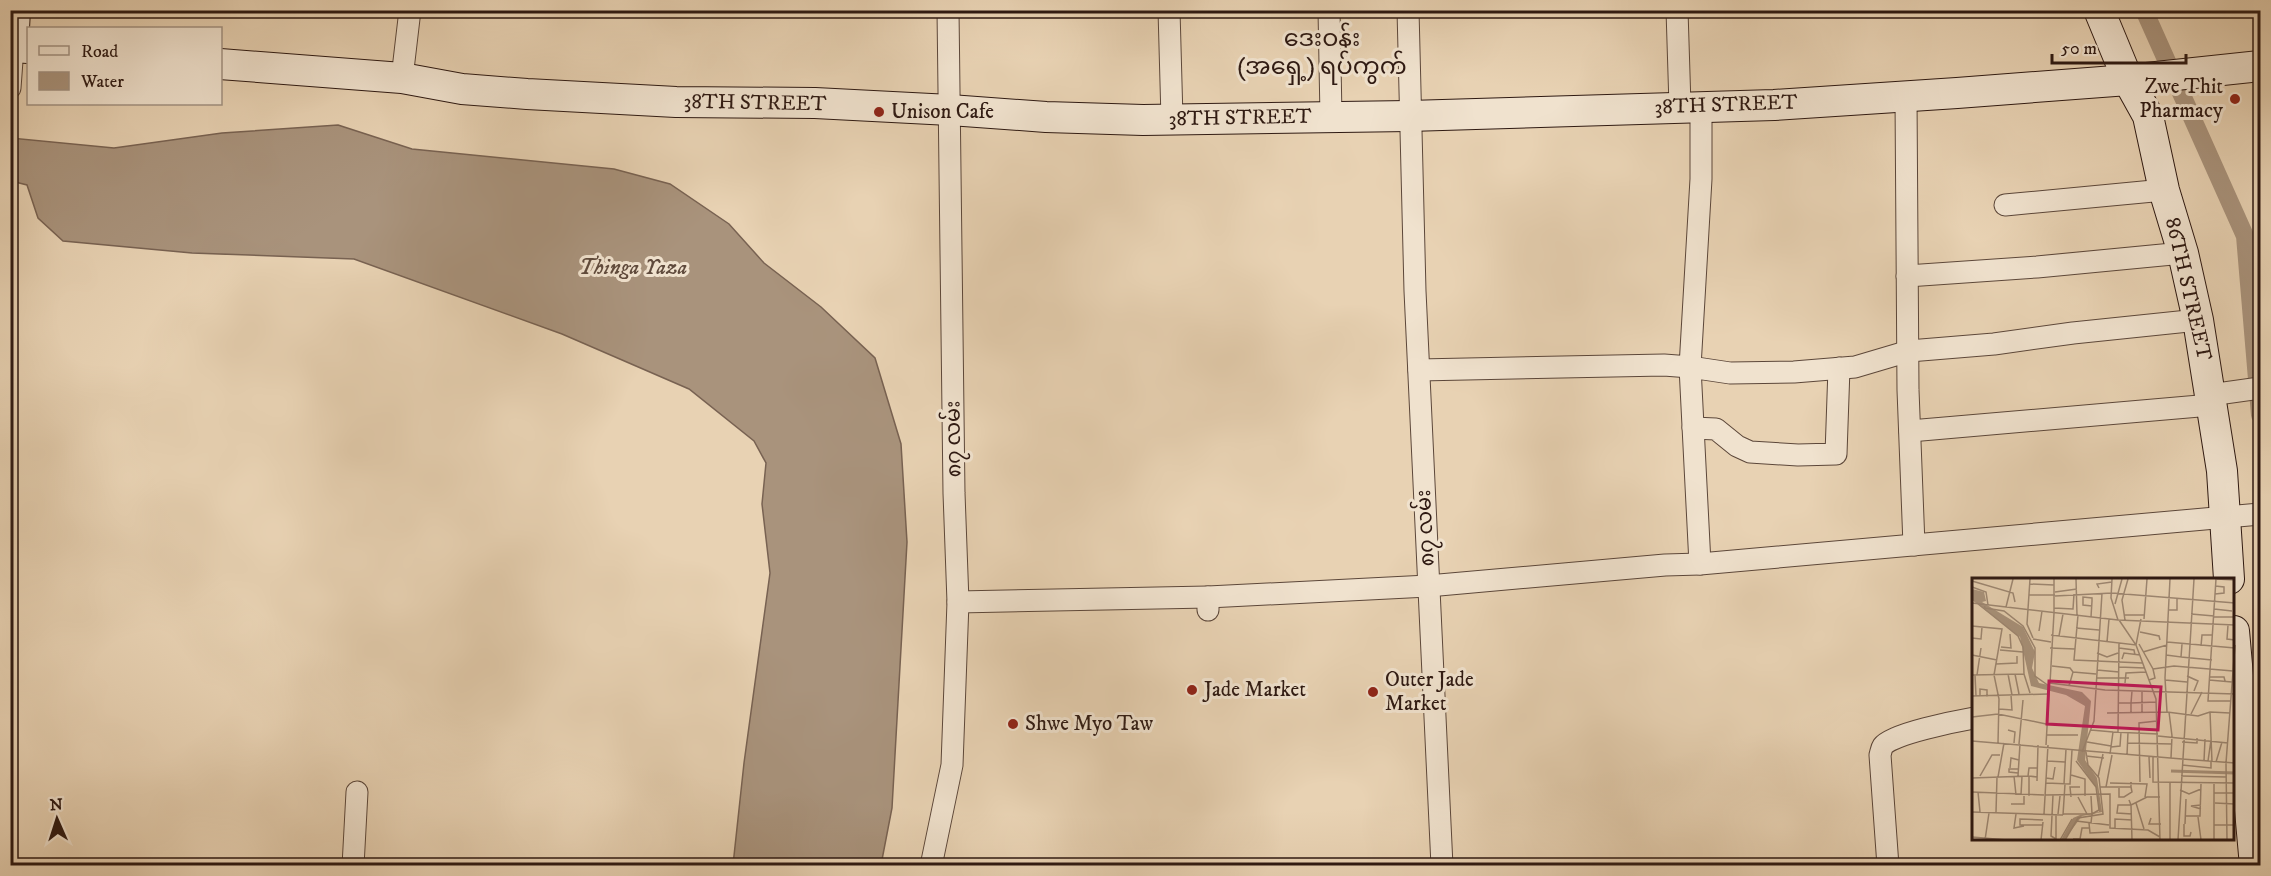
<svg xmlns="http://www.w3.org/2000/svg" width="2271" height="876" font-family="'IM FELL DW Pica','Noto Sans Myanmar',serif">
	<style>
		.water { fill: #a9937c; stroke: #786252; stroke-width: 1.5 }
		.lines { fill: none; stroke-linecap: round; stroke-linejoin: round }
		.canal { stroke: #a9937c; stroke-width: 18 }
		.street-casing { stroke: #5c473a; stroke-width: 23 }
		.secondary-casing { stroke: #2e1912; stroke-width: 32 }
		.street { stroke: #f0e2ce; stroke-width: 21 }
		.secondary { stroke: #f0e2ce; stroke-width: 30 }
		.poi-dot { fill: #8f2418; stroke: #f0e2ce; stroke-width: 2 }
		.labels { text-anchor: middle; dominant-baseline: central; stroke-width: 6; stroke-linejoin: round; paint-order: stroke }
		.poi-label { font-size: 21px; fill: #2e1912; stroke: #f0e2ce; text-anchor: start }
		.street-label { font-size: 21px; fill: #2e1912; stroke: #f0e2ce }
		.water-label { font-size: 22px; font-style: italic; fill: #5f4a3c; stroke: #f0e2ce }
		.quarter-label { font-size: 24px; fill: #2e1912; stroke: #f0e2ce }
		.inset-river { fill: none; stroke: #a9937c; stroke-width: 3 }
		.inset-road { fill: none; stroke: #9e8873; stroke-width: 1.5 }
		.view { fill: #c2185b; fill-opacity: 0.15; stroke: #c2185b; stroke-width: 3 }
		.inset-edge { fill: none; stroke: #2e1912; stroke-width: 3 }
	</style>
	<rect width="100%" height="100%" fill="#e8d2b3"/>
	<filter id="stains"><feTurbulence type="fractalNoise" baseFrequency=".00333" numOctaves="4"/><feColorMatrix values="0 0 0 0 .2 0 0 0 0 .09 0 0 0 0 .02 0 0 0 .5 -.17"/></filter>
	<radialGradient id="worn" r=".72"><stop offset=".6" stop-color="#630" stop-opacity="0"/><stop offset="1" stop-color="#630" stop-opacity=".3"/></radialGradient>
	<!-- water -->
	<path class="water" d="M 338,125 L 412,149 L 614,169 L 670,184 L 729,224 L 764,263 L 821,307 L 875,358 L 901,444 L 907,542 L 892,808 L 881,865 L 733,865 L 744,763 L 770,573 L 762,504 L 766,463 L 754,441 L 689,389 L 562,334 L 354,259 L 192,253 L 63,241 L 38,218 L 27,185 L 11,181 L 11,138 L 114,148 L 222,133 Z"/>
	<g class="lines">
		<!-- canal -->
		<path class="canal" d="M 2144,10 L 2245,236 L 2260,415"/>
		<defs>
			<g id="street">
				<path d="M 1169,10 L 1172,119"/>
				<path d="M 1329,10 L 1331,117"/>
				<path d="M 1408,10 L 1415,291 L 1442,866"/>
				<path d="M 1677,10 L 1680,106"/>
				<path d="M 402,78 L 410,10"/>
				<path d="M 10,88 L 13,47"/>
				<path d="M 1906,97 L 1908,390 L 1914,545"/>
				<path d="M 2005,205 L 2164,190"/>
				<path d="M 1907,276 L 2037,267 L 2183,253"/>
				<path d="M 1419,370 L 1664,365 L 1690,367 L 1701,179 L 1701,106"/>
				<path d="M 2210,395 L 2260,388"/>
				<path d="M 1693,428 L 1716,429 L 1737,446 L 1750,452 L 1798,455 L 1836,454 L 1839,368"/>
				<path d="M 1910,431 L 2211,405"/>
				<path d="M 1700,564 L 1690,367 L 1730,373 L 1794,372 L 1855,367 L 1909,351 L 1994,344 L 2073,333 L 2198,320"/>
				<path d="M 1208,597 L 1428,586 L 1665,565 L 1700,564 L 2260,514"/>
				<path d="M 958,602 L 1208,597 L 1208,610"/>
				<path d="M 353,866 L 357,792"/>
				<path d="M 931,866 L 952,765 L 958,602 L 954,493 L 948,10"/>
				<path d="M 1888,866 L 1880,755 C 1881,752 1881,749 1883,746 C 1891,734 1957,721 1974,718"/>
			</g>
			<g id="secondary">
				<path d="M 15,10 L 13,47 L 28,48"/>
				<path d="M 2099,10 L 2128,80 L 2148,116 L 2164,190 L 2183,253 L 2198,320 L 2222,471 L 2229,579"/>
				<path d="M 220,64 L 402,78 L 462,89 L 527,94 L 676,102 L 815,103 L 950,110 L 1046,117 L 1143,120 L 1409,116 L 1774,105 L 1957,93 L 2128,80 L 2260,66"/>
				<path d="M 2234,631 L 2255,866"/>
			</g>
		</defs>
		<!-- street casing -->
		<use href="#street" class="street-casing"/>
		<!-- secondary casing -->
		<use href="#secondary" class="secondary-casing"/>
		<!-- street -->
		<use href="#street" class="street"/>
		<!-- secondary -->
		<use href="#secondary" class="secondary"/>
	</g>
	<!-- markers -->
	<g class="poi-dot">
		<circle cx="2235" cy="99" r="6"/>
		<circle cx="879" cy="112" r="6"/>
		<circle cx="1192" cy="690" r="6"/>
		<circle cx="1373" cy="692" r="6"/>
		<circle cx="1013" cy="724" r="6"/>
	</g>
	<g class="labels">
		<!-- poi labels -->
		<g class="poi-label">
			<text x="2223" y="87" text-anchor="end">Zwe Thit<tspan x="2223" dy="24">Pharmacy</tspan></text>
			<text x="891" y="112">Unison Cafe</text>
			<text x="1385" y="680">Outer Jade<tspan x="1385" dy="24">Market</tspan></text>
			<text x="1204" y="690">Jade Market</text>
			<text x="1025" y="724">Shwe Myo Taw</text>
		</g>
		<!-- street labels -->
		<g class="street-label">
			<text transform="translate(755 103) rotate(1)">38TH STREET</text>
			<text transform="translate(1726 105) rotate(-2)">38TH STREET</text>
			<text transform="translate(1240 118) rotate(-1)">38TH STREET</text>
			<text transform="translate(2188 289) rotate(77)">86TH STREET</text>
			<text transform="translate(954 439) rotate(-91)">၈၇ လမ်း</text>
			<text transform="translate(1426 528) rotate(-93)">၈၇ လမ်း</text>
		</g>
		<!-- water labels -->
		<g class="water-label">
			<text x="633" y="267">Thinga Yaza</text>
		</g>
		<!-- quarter labels -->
		<g class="quarter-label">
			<text x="1322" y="39">ဒေးဝန်း<tspan x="1322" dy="28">(အရှေ့) ရပ်ကွက်</tspan></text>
		</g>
	</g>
	<!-- overview -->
	<g transform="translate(1972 578)">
		<rect width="262" height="262" fill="#e8d2b3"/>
		<path d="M 0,11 L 12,14 L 14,23 L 10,24 L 51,49 L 63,74 L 60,90 L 67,105 L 110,114 L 119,123 L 113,182 L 125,200 L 130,234 L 110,238 L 92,262 L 89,262 L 101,240 L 108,237 L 127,234 L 125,211 L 105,182 L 113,128 L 94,117 L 59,108 L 48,59 L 0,22 Z" fill="#a9937c"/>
		<path class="inset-river" d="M 199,193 L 263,195"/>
		<path class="inset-road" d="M 58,1 L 55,46 L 61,60M 82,1 L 82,35M 104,1 L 105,37M 140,1 L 139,20 L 146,42M 244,1 L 236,123 L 259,123M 245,1 L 263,2M 0,3 L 41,15 L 43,24M 58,6 L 82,7M 0,9 L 14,14 L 16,27M 127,10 L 125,6 L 140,4M 83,14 L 105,11M 243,16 L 252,15 L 252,9 L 243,8M 57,17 L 83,17M 83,18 L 140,15 L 263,25M 0,25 L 146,42 L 263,47M 5,25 L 46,58 L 51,69 L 52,96M 12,26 L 13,30 L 32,33 L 51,48 L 63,70 L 63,98 L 77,108M 143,26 L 150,1M 34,29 L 41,1M 82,30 L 101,31 L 102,16M 242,31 L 260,33M 196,32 L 205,32 L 205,21M 82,35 L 78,105 L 133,112 L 263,116M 219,36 L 242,38M 106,37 L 102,82 L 170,85M 152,37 L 172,37M 119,39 L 120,23 L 120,20 L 111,19 L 111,27 L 120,28M 242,39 L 263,39M 172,41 L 175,1M 147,42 L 164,67 L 184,121 L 188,262M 153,42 L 150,22 L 156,1M 256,47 L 255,61 L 263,62M 0,48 L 30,51 L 22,97 L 27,121 L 26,165M 104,50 L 127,52M 67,53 L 70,33M 168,54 L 187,58 L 188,62M 79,57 L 164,67 L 169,41M 87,58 L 91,36M 0,60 L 9,61 L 10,49M 61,61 L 79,64M 135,64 L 137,41M 195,64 L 263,70M 167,66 L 181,91 L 183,100 L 177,102M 229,68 L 230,57 L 241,57M 29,69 L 39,70 L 38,56M 78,70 L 103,71M 147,70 L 162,72 L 163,77M 28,72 L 51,74M 171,74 L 195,67M 125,75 L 135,79 L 146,75M 0,77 L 25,82M 194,77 L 209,79 L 210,66M 209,79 L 240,82M 150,81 L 152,75 L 168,77M 24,86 L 45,85 L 45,78M 80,88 L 98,90 L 101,94 L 97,108M 147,89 L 173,90M 181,91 L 202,88 L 261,93M 125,92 L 147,94M 101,94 L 124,96M 36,96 L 40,117M 43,96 L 47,116M 0,97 L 52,96 L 58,115M 3,97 L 4,118M 5,97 L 9,70M 215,98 L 226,103 L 222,113M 238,99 L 252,99 L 253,103M 124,100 L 157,100M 193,102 L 215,104M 237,102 L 260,104M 153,105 L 154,95 L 174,94M 0,118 L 76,116M 8,118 L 8,111 L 15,112 L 15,119M 146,125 L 159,125 L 160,113M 27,131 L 40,132 L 39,117M 195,134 L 193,100 L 198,1M 197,134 L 200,158M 238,134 L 240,184M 135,135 L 195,134 L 226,138 L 238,134 L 258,135M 159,135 L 159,125 L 184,124M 170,135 L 170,113M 219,136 L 230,114M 0,139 L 26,136 L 74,146M 36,152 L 43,154 L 42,165M 119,152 L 141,154M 146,154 L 147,65M 74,157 L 106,157M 186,158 L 256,165M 0,163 L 210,181M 115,164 L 139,168M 210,164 L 225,165 L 225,160M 155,165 L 200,166M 47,166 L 51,122M 74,167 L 77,113M 139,169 L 148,168 L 149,154M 110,174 L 122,143 L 130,15M 138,176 L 141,154 L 186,156M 155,177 L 156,154M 114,178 L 132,180M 177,179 L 178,200M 181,179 L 181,204 L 263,205M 199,180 L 200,158M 210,181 L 263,185M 75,183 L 93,184M 104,183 L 124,209 L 127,232 L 120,236M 232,183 L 233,161M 236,183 L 239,162M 244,184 L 250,164M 210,187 L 239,190 L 239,183M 38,190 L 39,180 L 47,182M 46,195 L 37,194 L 37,191 L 46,191M 99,197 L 113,201 L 113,218M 8,198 L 20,177 L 28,177M 42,198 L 44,217M 46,198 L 48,166M 209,198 L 254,199M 26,199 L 32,165M 126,199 L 131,176M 0,200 L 56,198 L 57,190 L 65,190M 74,200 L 81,201 L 83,189M 65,203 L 66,167M 168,204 L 167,145 L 185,143M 74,205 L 98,206 L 100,172M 138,205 L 175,206 L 173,219M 92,206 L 94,171M 128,209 L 159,209 L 159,204M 134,209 L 140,177M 147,210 L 147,219 L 152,219 L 160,214 L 159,209M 208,212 L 217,216 L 229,211M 0,214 L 72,217M 6,214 L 8,234M 242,215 L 263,215M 49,217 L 50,198M 73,217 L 138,216 L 138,250 L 176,252 L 188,259M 81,217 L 79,258 L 84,261M 57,218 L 57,198 L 65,199M 119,218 L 120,236M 99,219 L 98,209 L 108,209M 106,219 L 115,236M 157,222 L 159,227 L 146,227 L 145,235 L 160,236M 164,225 L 172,251M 243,225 L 263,226M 39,226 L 52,226 L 52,218M 229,231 L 219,228 L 229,227M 0,234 L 91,237M 24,234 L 25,199M 44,236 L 42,250 L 52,248M 72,236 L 76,167M 86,236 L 88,218M 91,236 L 120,236 L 119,245M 91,237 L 93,206M 214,238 L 228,238 L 229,206M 226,239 L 229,262M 179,240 L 177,246 L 189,246M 104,243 L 137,247M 117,245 L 118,255 L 137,254M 212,246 L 212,258 L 218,258 L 219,254M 213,246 L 214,221M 71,247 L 48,247 L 48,241 L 71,242M 242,247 L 263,247M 143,250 L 143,241 L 160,242M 0,259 L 35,262M 101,261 L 108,261 L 110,250 L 117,250M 13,262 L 17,235M 69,262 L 71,244M 84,262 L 84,236M 88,262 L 100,241M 93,262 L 106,240 L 131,236 L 127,200 L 116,187 L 114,174M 160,262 L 159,227 L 175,219 L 188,219M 198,262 L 198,205M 206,262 L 222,1M 242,262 L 242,206M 255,262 L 254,185 L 263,67"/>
		<path class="view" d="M 77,103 L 189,109 L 186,152 L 75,146 Z"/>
		<rect width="262" height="262" class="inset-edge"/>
	</g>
	<!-- margin -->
	<rect width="2271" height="876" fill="none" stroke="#e8d2b3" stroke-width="36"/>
	<rect x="12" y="12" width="2247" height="852" fill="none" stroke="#2e1912" stroke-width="3"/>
	<rect x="18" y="18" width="2235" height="840" fill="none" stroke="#2e1912" stroke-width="1.5"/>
	<!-- legend -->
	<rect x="27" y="27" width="195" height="78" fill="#f0e2ce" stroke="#a29283" stroke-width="1.5"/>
	<rect x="39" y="46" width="30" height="9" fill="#f0e2ce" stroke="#a29283" stroke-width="1.5"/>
	<text x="81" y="57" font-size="18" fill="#2e1912">Road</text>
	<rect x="39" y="72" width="30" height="18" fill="#a9937c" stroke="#a29283" stroke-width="1.5"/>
	<text x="81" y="87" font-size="18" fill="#2e1912">Water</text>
	<!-- north arrow -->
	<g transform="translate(57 819) rotate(357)" stroke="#f0e2ce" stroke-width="4.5" paint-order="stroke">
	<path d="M0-4.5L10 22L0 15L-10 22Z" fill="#2e1912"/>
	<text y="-9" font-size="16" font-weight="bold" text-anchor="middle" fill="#2e1912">N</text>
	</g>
	<!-- scale -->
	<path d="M2052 54v9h134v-9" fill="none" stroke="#2e1912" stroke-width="3"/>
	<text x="2061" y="54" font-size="18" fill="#2e1912" stroke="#f0e2ce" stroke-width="4.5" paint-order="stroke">50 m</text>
	<rect width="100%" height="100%" filter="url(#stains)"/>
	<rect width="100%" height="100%" fill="url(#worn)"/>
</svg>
